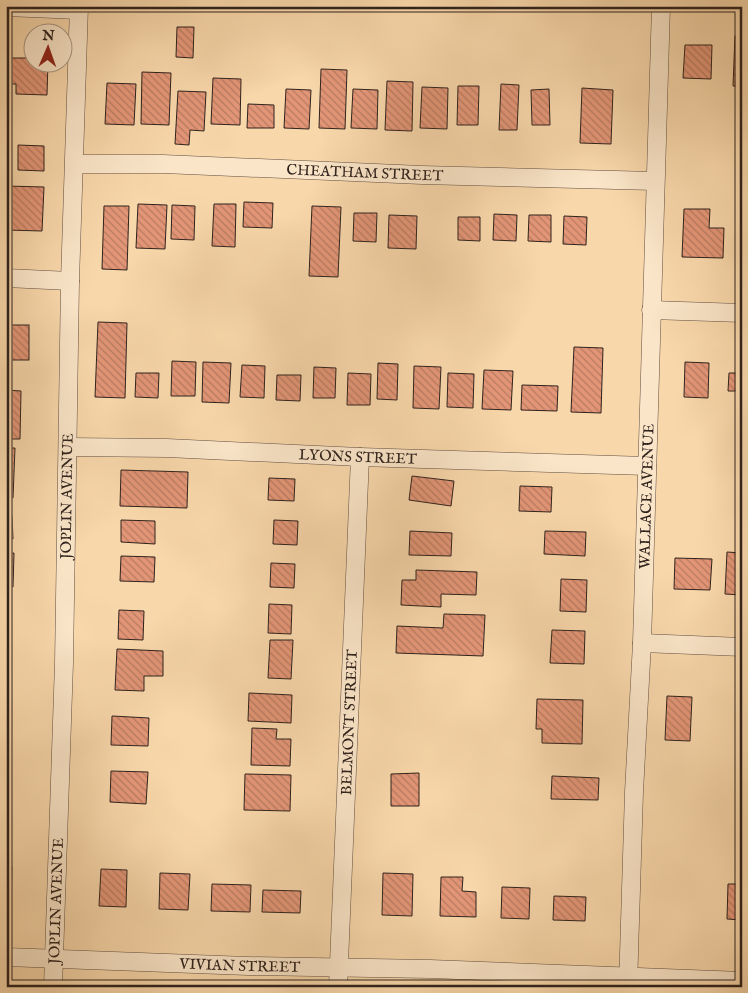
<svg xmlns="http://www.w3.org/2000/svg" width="748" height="993" font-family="'IM FELL English',serif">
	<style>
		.building { fill: url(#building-back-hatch); stroke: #2f221d }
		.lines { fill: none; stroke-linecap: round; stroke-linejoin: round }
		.minor-casing { stroke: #614f40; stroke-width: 19 }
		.minor { stroke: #fae5c8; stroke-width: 18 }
		.labels { text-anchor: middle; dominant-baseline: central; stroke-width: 4; stroke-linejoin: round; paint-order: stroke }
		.street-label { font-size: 15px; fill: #2f221d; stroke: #fae5c8 }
	</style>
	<defs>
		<pattern id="building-back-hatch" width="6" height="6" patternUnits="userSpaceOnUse" patternTransform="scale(1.25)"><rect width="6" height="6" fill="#e39677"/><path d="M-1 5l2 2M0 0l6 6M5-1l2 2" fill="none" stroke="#b87a61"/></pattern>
	</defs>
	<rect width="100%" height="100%" fill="#f8d7aa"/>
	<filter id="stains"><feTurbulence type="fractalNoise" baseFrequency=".004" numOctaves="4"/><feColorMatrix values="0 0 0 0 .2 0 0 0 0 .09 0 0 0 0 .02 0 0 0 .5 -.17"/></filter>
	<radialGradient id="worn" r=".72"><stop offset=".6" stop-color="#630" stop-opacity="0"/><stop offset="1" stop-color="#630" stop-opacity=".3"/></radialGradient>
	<!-- building -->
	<g class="building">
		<path d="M 177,27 L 194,27 L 193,58 L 176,57 Z"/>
		<path d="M 735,36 L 742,36 L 742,86 L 733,86 Z"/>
		<path d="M 685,45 L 712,45 L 711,79 L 683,78 Z"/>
		<path d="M 6,58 L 32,58 L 32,62 L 48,62 L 47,95 L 16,94 L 16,84 L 6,84 Z"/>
		<path d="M 321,69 L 347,70 L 345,129 L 319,128 Z"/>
		<path d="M 142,72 L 171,73 L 169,125 L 141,124 Z"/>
		<path d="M 213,78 L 241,79 L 240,125 L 211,124 Z"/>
		<path d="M 387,81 L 413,82 L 412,131 L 385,130 Z"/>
		<path d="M 107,83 L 136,84 L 134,125 L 105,124 Z"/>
		<path d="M 501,84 L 519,85 L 517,130 L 499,130 Z"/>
		<path d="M 458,86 L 479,86 L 478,125 L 457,125 Z"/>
		<path d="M 422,87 L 448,88 L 447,129 L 420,128 Z"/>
		<path d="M 582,88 L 613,90 L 611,144 L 580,143 Z"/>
		<path d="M 286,89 L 311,90 L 309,129 L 284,128 Z"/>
		<path d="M 353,89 L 378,90 L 377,129 L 351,128 Z"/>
		<path d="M 549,89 L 550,125 L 532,125 L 531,90 Z"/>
		<path d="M 178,91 L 206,92 L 204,131 L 190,130 L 189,145 L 175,144 Z"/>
		<path d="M 248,104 L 274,105 L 274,128 L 247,128 Z"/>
		<path d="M 18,145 L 44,146 L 44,171 L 18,170 Z"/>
		<path d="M 6,186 L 44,187 L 42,231 L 6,230 Z"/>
		<path d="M 244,202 L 273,203 L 272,228 L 243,227 Z"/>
		<path d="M 138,204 L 167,205 L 165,249 L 136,248 Z"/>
		<path d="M 214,204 L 236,204 L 235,247 L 212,246 Z"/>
		<path d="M 172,205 L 195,206 L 194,240 L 171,239 Z"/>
		<path d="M 104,206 L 129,206 L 127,270 L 102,269 Z"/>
		<path d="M 312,206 L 341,207 L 338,277 L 309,276 Z"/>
		<path d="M 684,209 L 710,209 L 709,228 L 724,228 L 723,258 L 682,257 Z"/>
		<path d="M 354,213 L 377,213 L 376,242 L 353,241 Z"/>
		<path d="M 494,214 L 517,215 L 516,241 L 493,240 Z"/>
		<path d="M 389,215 L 417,216 L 416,249 L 388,248 Z"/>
		<path d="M 529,215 L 551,215 L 551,242 L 528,241 Z"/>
		<path d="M 564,216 L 587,217 L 586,245 L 563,244 Z"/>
		<path d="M 458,217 L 480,217 L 480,241 L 458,240 Z"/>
		<path d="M 98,322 L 127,323 L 125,398 L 95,397 Z"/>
		<rect x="6" y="325" width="23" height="35"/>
		<path d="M 574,347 L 603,348 L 601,413 L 571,412 Z"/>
		<path d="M 172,361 L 196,362 L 195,396 L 171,396 Z"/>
		<path d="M 203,362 L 231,363 L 229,403 L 202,402 Z"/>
		<path d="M 685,362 L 709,363 L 708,398 L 684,397 Z"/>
		<path d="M 378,363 L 398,364 L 397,400 L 377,399 Z"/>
		<path d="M 242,365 L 265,366 L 264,398 L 240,397 Z"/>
		<path d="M 414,366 L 441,367 L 439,409 L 413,408 Z"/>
		<path d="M 314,367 L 336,368 L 335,398 L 313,398 Z"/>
		<path d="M 484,370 L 513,371 L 511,410 L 482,409 Z"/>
		<path d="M 136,373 L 159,373 L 158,398 L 135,397 Z"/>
		<path d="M 348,373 L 371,374 L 370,405 L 347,405 Z"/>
		<path d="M 448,373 L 474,374 L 473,408 L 447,407 Z"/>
		<path d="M 729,373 L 742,373 L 742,391 L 728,391 Z"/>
		<path d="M 277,375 L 301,375 L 300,401 L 276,400 Z"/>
		<path d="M 522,385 L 558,386 L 557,411 L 521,410 Z"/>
		<path d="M 6,390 L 21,391 L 20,439 L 6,439 Z"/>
		<path d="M 6,448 L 15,448 L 13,498 L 6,497 Z"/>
		<path d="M 121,470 L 188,472 L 187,508 L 120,506 Z"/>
		<path d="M 412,476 L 454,481 L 451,506 L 409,500 Z"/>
		<path d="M 269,478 L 295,479 L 294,501 L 268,500 Z"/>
		<path d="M 520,486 L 552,487 L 551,512 L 519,511 Z"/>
		<path d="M 6,516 L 12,516 L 13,539 L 6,539 Z"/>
		<path d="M 121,520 L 155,521 L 155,544 L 121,542 Z"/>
		<path d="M 274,520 L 298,521 L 297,545 L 273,544 Z"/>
		<path d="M 410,531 L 452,533 L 451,556 L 409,555 Z"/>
		<path d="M 545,531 L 586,532 L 585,556 L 544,554 Z"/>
		<path d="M 727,552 L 742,553 L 742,595 L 725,594 Z"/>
		<path d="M 6,553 L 14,553 L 13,587 L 6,586 Z"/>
		<path d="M 121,556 L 155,557 L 154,582 L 120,581 Z"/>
		<path d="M 675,558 L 712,559 L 710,590 L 674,589 Z"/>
		<path d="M 271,563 L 295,564 L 294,588 L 270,587 Z"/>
		<path d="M 416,570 L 477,572 L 476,595 L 441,594 L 441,607 L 401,605 L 402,580 L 416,580 Z"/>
		<path d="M 561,579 L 587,580 L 586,612 L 560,611 Z"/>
		<path d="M 269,604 L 292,605 L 291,634 L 268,633 Z"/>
		<path d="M 119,610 L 144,611 L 143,640 L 118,639 Z"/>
		<path d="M 444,614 L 485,615 L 483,656 L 396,653 L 397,626 L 443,628 Z"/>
		<path d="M 552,630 L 585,631 L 584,664 L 550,663 Z"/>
		<path d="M 270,640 L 293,640 L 291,679 L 268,678 Z"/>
		<path d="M 117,649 L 163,651 L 163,676 L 144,676 L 144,691 L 115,690 Z"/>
		<path d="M 249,693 L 292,695 L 291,723 L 248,721 Z"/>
		<path d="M 737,695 L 742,695 L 742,731 L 741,731 Z"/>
		<path d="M 667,696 L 692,697 L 690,741 L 665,740 Z"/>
		<path d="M 537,699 L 583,700 L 582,744 L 542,743 L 542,729 L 536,729 Z"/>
		<path d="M 112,716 L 149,718 L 148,746 L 111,745 Z"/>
		<path d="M 252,728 L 277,729 L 276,739 L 291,739 L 290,766 L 251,765 Z"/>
		<path d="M 111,771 L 148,772 L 146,804 L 110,802 Z"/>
		<path d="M 419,773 L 419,806 L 391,806 L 391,774 Z"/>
		<path d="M 245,774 L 291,775 L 290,811 L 244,810 Z"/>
		<path d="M 552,776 L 599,778 L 598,800 L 551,799 Z"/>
		<path d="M 6,867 L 12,867 L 11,905 L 6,905 Z"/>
		<path d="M 101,869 L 127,870 L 126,907 L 99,906 Z"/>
		<path d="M 160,873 L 190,874 L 188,910 L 159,909 Z"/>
		<path d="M 383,873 L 413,874 L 412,916 L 382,915 Z"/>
		<path d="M 441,877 L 463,877 L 462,891 L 476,892 L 476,917 L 440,916 Z"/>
		<path d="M 212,884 L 251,885 L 250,912 L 211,911 Z"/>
		<path d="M 728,884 L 742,884 L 742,920 L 727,919 Z"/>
		<path d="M 502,887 L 530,888 L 529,919 L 501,918 Z"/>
		<path d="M 263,890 L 301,891 L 300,913 L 262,912 Z"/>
		<path d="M 554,896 L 586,897 L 585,921 L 553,920 Z"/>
	</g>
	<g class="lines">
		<defs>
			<g id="minor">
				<path d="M 6,7 L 79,10"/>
				<path id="s1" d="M 75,164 L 163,164 L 422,175 L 655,181"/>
				<path d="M 6,278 L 70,281"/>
				<path d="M 651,310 L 742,313"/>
				<path id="s2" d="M 68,447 L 167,448 L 360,457 L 647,466"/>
				<path d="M 642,643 L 742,647"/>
				<path id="s3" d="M 6,957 L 248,966 L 430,969 L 742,981"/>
				<path id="s4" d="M 53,987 L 64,663 L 70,281 L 79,6"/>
				<path id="s5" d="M 338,987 L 360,457"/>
				<path id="s6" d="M 628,987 L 634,792 L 642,643 L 661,6"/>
			</g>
		</defs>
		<!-- minor casing -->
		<use href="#minor" class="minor-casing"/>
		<!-- minor -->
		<use href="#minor" class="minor"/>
	</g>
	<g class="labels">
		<!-- street labels -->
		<g class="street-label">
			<text stroke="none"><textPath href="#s1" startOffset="290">CHEATHAM STREET</textPath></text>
			<text stroke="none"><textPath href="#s2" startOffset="290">LYONS STREET</textPath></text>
			<text stroke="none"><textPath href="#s4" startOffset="491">JOPLIN AVENUE</textPath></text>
			<text stroke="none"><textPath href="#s6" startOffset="491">WALLACE AVENUE</textPath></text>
			<text stroke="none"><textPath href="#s5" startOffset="265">BELMONT STREET</textPath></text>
			<text stroke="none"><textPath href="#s4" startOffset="86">JOPLIN AVENUE</textPath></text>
			<text stroke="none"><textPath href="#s3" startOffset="234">VIVIAN STREET</textPath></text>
		</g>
	</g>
	<!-- margin -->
	<rect width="748" height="993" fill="none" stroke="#f8d7aa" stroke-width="25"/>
	<rect x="8" y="8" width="733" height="978" fill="none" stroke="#2f221d" stroke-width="2.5"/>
	<rect x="12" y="12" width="723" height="968" fill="none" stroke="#2f221d"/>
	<!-- north arrow -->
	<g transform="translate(48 48) rotate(2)"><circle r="24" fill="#fae5c8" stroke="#a99784"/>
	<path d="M0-4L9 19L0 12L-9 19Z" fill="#8f2418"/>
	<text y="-8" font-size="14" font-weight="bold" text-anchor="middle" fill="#2f221d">N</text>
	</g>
	<rect width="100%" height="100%" filter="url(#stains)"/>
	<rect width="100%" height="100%" fill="url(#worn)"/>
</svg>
